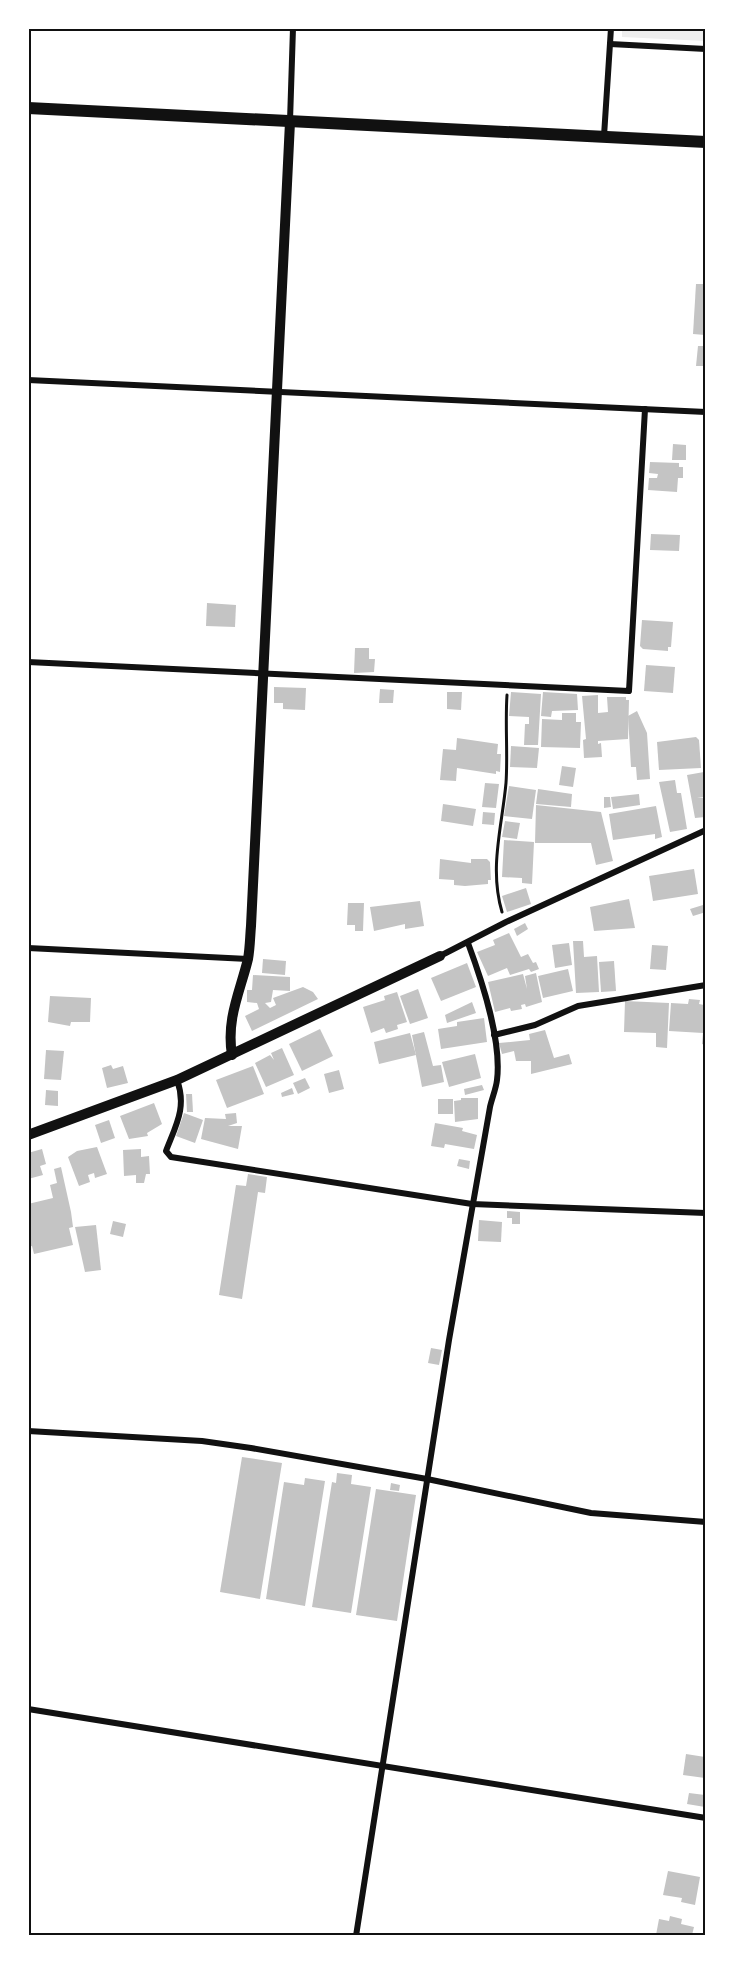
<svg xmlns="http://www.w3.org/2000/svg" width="734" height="1964" font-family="Raleway,sans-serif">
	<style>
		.green { fill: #eee }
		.building { fill: #c4c4c4 }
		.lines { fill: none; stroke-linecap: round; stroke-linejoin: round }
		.path { stroke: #111; stroke-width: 3 }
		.minor { stroke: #111; stroke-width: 6 }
		.tertiary { stroke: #111; stroke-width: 10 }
		.secondary { stroke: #111; stroke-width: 12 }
		.neatline { fill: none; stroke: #111; stroke-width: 2 }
	</style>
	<rect width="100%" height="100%" fill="#fff"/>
	<!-- green -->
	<path class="green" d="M 622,29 L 705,29 L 705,41 L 622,37 Z"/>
	<!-- building -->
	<g class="building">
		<path d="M 696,284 L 705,284 L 705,335 L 693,334 Z"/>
		<path d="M 698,346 L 705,346 L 705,366 L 696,366 Z"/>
		<path d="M 673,444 L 686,445 L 686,460 L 672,460 Z"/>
		<path d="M 650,462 L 679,463 L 679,467 L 683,467 L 683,478 L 678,478 L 677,492 L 648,490 L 649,478 L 657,478 L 658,474 L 649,473 Z"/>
		<path d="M 651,534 L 680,535 L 679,551 L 650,550 Z"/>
		<path d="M 207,603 L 236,605 L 235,627 L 206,626 Z"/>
		<path d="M 642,620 L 673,622 L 671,647 L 668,647 L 668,651 L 643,649 L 640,646 Z"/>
		<path d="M 355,648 L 369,648 L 369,659 L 375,659 L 374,672 L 354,673 Z"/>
		<path d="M 646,665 L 675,667 L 673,693 L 644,691 Z"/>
		<path d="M 274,687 L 306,688 L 305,710 L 283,709 L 283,703 L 274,703 Z"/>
		<path d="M 380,689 L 394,690 L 393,703 L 379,703 Z"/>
		<path d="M 447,692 L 462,692 L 461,710 L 447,709 Z"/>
		<path d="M 511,692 L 541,694 L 538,745 L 524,745 L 525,724 L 529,724 L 529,717 L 509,716 Z"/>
		<path d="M 543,692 L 577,694 L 578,710 L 552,711 L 551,717 L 541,716 Z"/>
		<path d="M 598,695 L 598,713 L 608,712 L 607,697 L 626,697 L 626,700 L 629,700 L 628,739 L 598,741 L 598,744 L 601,743 L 602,757 L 584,758 L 583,740 L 586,739 L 582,696 Z"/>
		<path d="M 637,711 L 647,733 L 650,779 L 637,780 L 636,767 L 631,767 L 628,716 Z"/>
		<path d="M 562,713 L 576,713 L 576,722 L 581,722 L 580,748 L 541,747 L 542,719 L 562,720 Z"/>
		<path d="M 696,737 L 699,740 L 701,768 L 659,770 L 657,742 Z"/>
		<path d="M 457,738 L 498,744 L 497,754 L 501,754 L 500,772 L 496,771 L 496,774 L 457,768 L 456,781 L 440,780 L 443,749 L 456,750 Z"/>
		<path d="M 511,746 L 539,748 L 537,768 L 510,767 Z"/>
		<path d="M 562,766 L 576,768 L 573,787 L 559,785 Z"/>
		<path d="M 704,772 L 705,797 L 697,798 L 705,798 L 705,817 L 695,818 L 687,775 Z"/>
		<path d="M 675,780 L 677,793 L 681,793 L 687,829 L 670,832 L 659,782 Z"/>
		<path d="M 485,783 L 499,784 L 496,808 L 482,807 Z"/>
		<path d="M 509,786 L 536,790 L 532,819 L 504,816 Z"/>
		<path d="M 538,789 L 572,794 L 571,807 L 536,804 Z"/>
		<path d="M 639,794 L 640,805 L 613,809 L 611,797 Z"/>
		<path d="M 604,797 L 610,797 L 611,807 L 604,808 Z"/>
		<path d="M 443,804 L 476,809 L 473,826 L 441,821 Z"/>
		<path d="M 536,805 L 601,812 L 613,861 L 596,865 L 591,843 L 535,843 Z"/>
		<path d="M 656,806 L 662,837 L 655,839 L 655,834 L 613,840 L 609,814 Z"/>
		<path d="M 483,812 L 495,813 L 494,825 L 482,824 Z"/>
		<path d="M 505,821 L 520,823 L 517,839 L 502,837 Z"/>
		<path d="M 504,840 L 534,842 L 532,884 L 522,883 L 522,878 L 502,877 Z"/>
		<path d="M 440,859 L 471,863 L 471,859 L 487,859 L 490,862 L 491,880 L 488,880 L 488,884 L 465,886 L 454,885 L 454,880 L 439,879 Z"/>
		<path d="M 694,869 L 698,894 L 653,901 L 649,876 Z"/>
		<path d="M 526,888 L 531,904 L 507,912 L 502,896 Z"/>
		<path d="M 629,899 L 635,928 L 594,931 L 590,907 Z"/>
		<path d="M 420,901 L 424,926 L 405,929 L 405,924 L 374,931 L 370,907 Z"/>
		<path d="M 348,903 L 364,903 L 363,931 L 355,931 L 355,925 L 347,925 Z"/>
		<path d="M 703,905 L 706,912 L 693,916 L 690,909 Z"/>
		<path d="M 525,923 L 528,929 L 517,936 L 514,929 Z"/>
		<path d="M 509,933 L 521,957 L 528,954 L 533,963 L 536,962 L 539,969 L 531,972 L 529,969 L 510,975 L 507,968 L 488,976 L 477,952 L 495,945 L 493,940 Z"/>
		<path d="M 573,941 L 583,941 L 584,957 L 597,956 L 599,992 L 576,993 Z"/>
		<path d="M 569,943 L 572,965 L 555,968 L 552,945 Z"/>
		<path d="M 652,945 L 668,946 L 666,970 L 650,969 Z"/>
		<path d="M 263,959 L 286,961 L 285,975 L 262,973 Z"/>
		<path d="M 614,961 L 616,991 L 601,992 L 599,962 Z"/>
		<path d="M 467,963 L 476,987 L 441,1001 L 431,978 Z"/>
		<path d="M 568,969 L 573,991 L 543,998 L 538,976 Z"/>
		<path d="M 536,973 L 542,1002 L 526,1007 L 525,1004 L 521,1005 L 522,1009 L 511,1011 L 510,1008 L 495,1012 L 488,982 L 523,974 L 527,989 L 525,976 Z"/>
		<path d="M 253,975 L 290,977 L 290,991 L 273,990 L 271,1002 L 265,1003 L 270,1008 L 276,1005 L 273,998 L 303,987 L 313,992 L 318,999 L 252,1031 L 245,1016 L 259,1009 L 257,1003 L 247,1002 L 247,990 L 252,990 Z"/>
		<path d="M 418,989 L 428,1018 L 410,1024 L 400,996 Z"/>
		<path d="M 397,992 L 407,1022 L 397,1025 L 398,1029 L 386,1033 L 384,1028 L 371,1033 L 363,1007 L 385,1000 L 384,996 Z"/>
		<path d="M 50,996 L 91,998 L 90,1022 L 71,1022 L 70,1026 L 48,1022 Z"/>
		<path d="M 689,999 L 700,1000 L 699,1004 L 704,1005 L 705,1045 L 702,1044 L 703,1033 L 669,1031 L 671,1003 L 688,1004 Z"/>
		<path d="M 625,1001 L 669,1003 L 667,1048 L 656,1047 L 656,1033 L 624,1032 Z"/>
		<path d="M 472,1002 L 476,1013 L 447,1023 L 445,1015 Z"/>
		<path d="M 484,1018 L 487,1042 L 441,1049 L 438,1029 L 457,1026 L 457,1022 Z"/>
		<path d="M 320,1029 L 333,1056 L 302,1071 L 289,1044 Z"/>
		<path d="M 545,1030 L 554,1058 L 569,1054 L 572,1064 L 531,1074 L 531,1061 L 516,1061 L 514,1051 L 502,1054 L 499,1043 L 530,1040 L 529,1034 Z"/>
		<path d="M 424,1032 L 433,1066 L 441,1065 L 444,1082 L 422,1087 L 412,1035 Z"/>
		<path d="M 410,1033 L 416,1055 L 379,1064 L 374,1042 Z"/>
		<path d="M 282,1048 L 294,1075 L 266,1087 L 255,1063 L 270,1055 L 274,1060 L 271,1053 Z"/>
		<path d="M 46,1050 L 64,1051 L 61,1080 L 44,1079 Z"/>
		<path d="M 475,1054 L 481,1078 L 449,1087 L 442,1062 Z"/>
		<path d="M 111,1065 L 113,1069 L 123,1066 L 128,1083 L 107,1088 L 102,1068 Z"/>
		<path d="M 253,1066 L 264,1094 L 227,1108 L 216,1080 Z"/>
		<path d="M 339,1070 L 344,1089 L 329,1093 L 324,1074 Z"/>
		<path d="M 305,1078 L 310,1088 L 298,1094 L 293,1083 Z"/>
		<path d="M 482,1085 L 484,1090 L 465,1095 L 464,1089 Z"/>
		<path d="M 292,1088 L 294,1094 L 282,1097 L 281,1093 Z"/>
		<path d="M 46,1090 L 58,1091 L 58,1106 L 45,1105 Z"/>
		<path d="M 186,1094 L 192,1094 L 193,1112 L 187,1112 Z"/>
		<path d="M 461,1098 L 478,1098 L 478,1119 L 455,1122 L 454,1101 L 461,1100 Z"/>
		<rect x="438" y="1099" width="15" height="15"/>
		<path d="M 154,1103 L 162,1124 L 147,1133 L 148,1136 L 129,1139 L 120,1116 Z"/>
		<path d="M 184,1113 L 203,1120 L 195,1143 L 176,1136 Z"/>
		<path d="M 236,1113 L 237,1123 L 228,1126 L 242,1126 L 238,1149 L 201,1139 L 205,1118 L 226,1119 L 225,1114 Z"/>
		<path d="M 109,1120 L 115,1138 L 101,1143 L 95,1125 Z"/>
		<path d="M 435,1123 L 463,1128 L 462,1131 L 477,1135 L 474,1149 L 445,1144 L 444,1148 L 431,1146 Z"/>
		<path d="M 97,1147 L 107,1174 L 95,1178 L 94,1173 L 88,1175 L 90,1182 L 79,1186 L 68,1157 L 77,1151 Z"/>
		<path d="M 42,1149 L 46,1164 L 40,1166 L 43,1175 L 28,1179 L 28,1153 Z"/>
		<path d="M 141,1149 L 141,1157 L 149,1156 L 150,1174 L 146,1174 L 144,1183 L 136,1183 L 136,1175 L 124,1176 L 123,1150 Z"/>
		<path d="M 459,1159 L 470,1161 L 469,1169 L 457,1166 Z"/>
		<path d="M 61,1167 L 71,1212 L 73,1227 L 69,1228 L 73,1245 L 34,1254 L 32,1246 L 28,1247 L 28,1204 L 53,1198 L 50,1185 L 57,1183 L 54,1169 Z"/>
		<path d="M 248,1174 L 267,1177 L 265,1193 L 258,1192 L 242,1299 L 219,1295 L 236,1185 L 246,1186 Z"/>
		<path d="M 507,1211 L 520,1212 L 520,1224 L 512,1224 L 512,1218 L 507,1218 Z"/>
		<path d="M 479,1220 L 502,1222 L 501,1242 L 478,1241 Z"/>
		<path d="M 113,1221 L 126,1224 L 123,1237 L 110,1234 Z"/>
		<path d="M 96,1225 L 101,1270 L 85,1272 L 75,1227 Z"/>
		<path d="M 431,1348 L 442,1350 L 439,1365 L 428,1363 Z"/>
		<path d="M 242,1457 L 282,1463 L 260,1599 L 220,1592 Z"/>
		<path d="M 337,1473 L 352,1475 L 351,1484 L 371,1487 L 351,1613 L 312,1607 L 332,1482 L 336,1483 Z"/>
		<path d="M 305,1478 L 325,1481 L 305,1606 L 266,1599 L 284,1482 L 304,1485 Z"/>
		<path d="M 391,1483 L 400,1485 L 399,1491 L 390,1490 Z"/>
		<path d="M 376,1489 L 416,1495 L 397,1621 L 356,1615 Z"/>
		<path d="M 686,1754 L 705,1757 L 705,1778 L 683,1775 Z"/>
		<path d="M 689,1793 L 705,1795 L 705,1807 L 687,1804 Z"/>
		<path d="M 668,1871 L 700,1877 L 695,1905 L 681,1902 L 682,1898 L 663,1895 Z"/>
		<path d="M 670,1916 L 682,1919 L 681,1924 L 694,1927 L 692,1935 L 656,1935 L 659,1919 L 669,1921 Z"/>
	</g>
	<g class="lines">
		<!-- path -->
		<path class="path" d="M 502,912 C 489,868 502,827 506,783 C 508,754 505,724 507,695"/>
		<!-- minor -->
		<g class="minor">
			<path d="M 610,44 L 706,49"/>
			<path d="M 290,121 L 293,28"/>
			<path d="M 604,136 L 611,28"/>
			<path d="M 28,380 L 706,412"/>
			<path d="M 28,662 L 629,691 L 645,409"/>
			<path d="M 28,948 L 248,959"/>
			<path d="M 440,956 L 506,922 L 706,830"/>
			<path d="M 494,1035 L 535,1025 L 578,1006 L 706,985"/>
			<path d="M 177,1080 C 187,1107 176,1125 166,1151 L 171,1157 L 472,1204 L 706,1213"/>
			<path d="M 28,1431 L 202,1441 L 251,1448 L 427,1479 L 591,1513 L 706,1522"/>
			<path d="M 28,1709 L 706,1818"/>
			<path d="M 356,1936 L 449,1340 L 490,1107 C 492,1098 496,1089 497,1080 C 502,1040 482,981 468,943"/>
		</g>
		<!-- tertiary -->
		<g class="tertiary">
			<path d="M 232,1055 C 226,1019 240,992 248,959 C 250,948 250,937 251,926 L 290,122"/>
			<path d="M 28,1135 L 177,1080 L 440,956"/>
		</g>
		<!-- secondary -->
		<path class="secondary" d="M 28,108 L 706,142"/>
	</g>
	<!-- border -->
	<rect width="734" height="1964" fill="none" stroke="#ffffff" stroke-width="60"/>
	<rect x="30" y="30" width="674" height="1904" class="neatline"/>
</svg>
